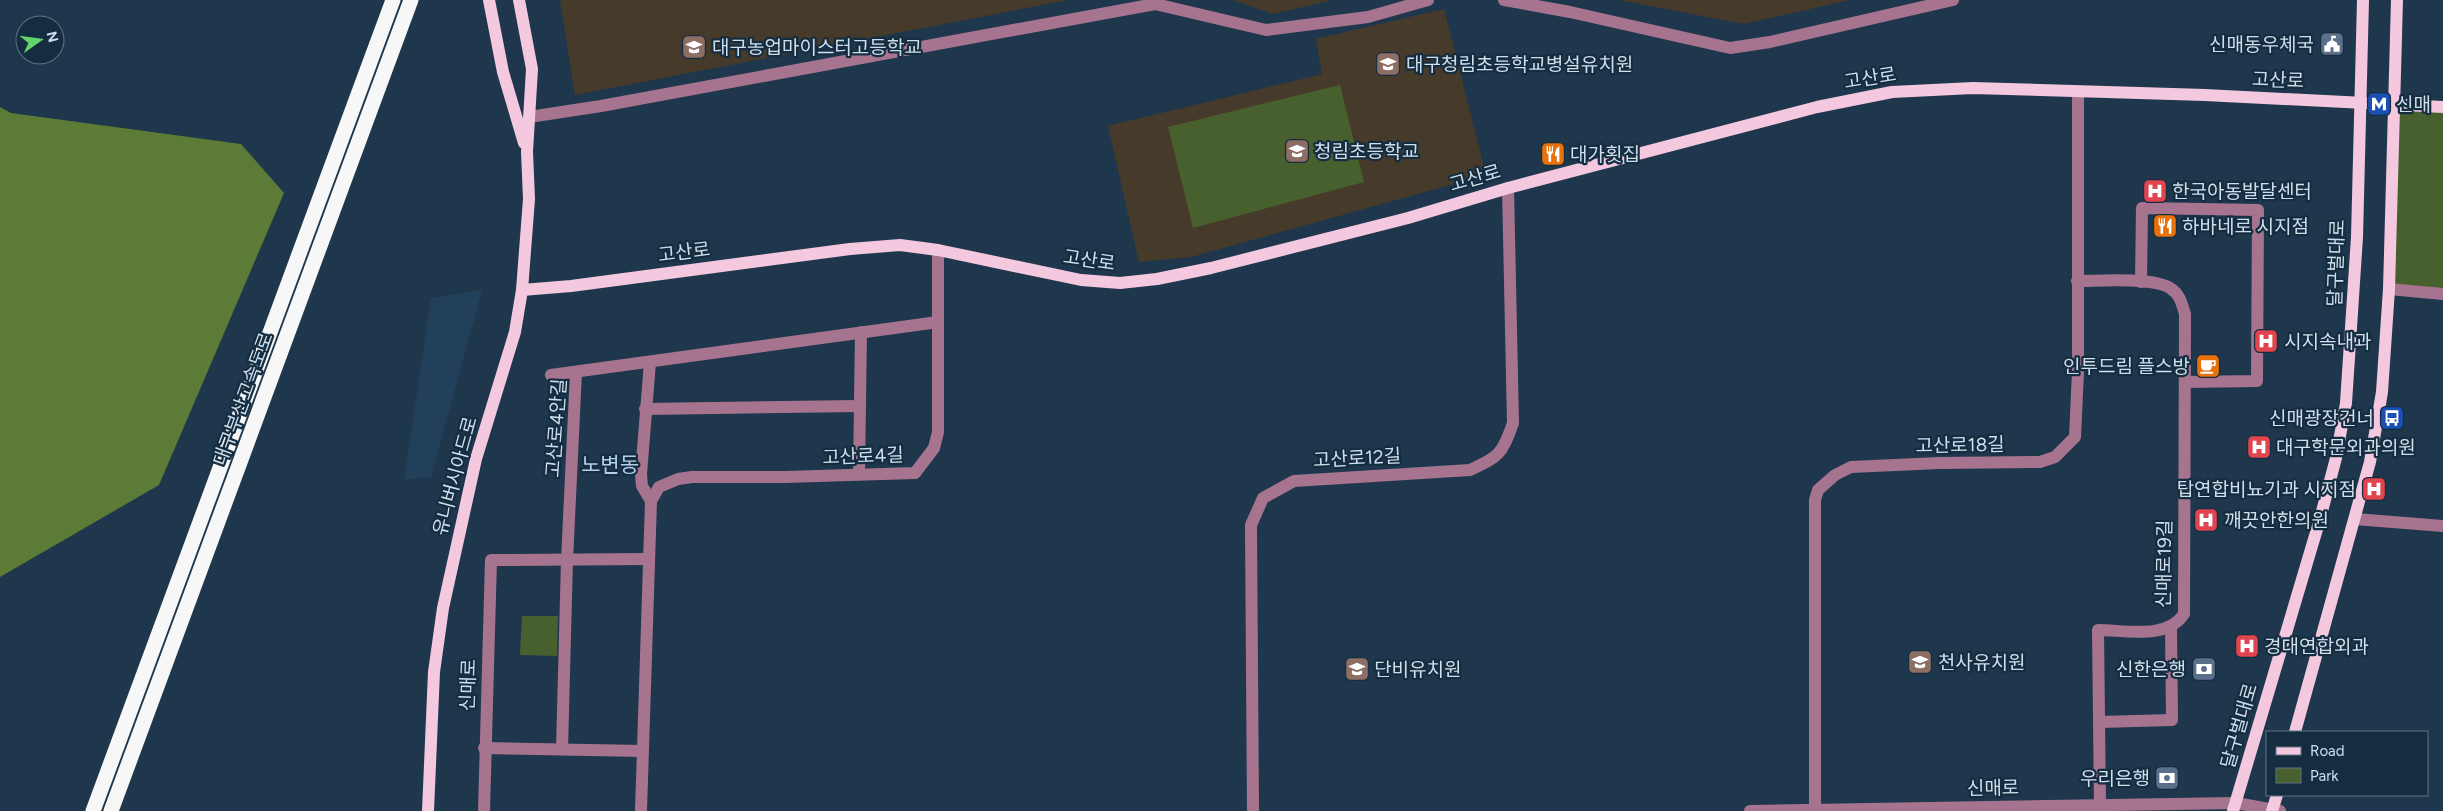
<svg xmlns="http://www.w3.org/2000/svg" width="2443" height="811" font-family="Figtree,'Noto Sans KR',sans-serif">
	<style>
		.built { fill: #23405a }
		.education { fill: #463a2b }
		.green { fill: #48602d }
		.forest { fill: #5b7b36 }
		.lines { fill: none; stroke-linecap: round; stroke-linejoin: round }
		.minor { stroke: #a7748f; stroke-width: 12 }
		.major { stroke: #f4c9df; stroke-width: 12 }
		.highway { stroke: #f7f7f7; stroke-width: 15 }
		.labels { text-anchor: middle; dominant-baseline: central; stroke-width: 4.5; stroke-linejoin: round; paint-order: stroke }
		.poi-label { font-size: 19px; fill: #cfdeeb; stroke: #152d41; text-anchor: start }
		.street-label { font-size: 19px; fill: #cfdeeb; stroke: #152d41 }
		.quarter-label { font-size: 21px; fill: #b3cfea; stroke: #152d41 }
	</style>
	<rect width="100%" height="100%" fill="#1f374c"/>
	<!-- built -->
	<path class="built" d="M 482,290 L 431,477 L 404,480 L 431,298 Z"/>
	<!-- education -->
	<g class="education">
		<path d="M 560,0 L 1068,0 L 575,95 Z"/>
		<path d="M 1233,0 L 1333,0 L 1273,14 Z"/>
		<path d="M 1619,0 L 1850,0 L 1744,24 Z"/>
		<path d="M 1444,9 L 1486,175 L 1191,257 L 1139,262 L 1108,126 L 1322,74 L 1316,39 Z"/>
	</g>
	<!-- green -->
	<g class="green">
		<path d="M 1340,85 L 1364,182 L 1193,228 L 1168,127 Z"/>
		<path d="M 2393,104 L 2443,107 L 2443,294 L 2389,289 Z"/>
		<path d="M 522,616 L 558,616 L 557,656 L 520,655 Z"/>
	</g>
	<!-- forest -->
	<path class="forest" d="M 0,107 L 11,113 L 241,144 L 284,193 L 159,485 L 0,577 Z"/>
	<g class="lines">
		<!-- minor -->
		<g class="minor">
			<path d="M 1504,0 L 1570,12 L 1730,48 L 1770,42 L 1953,0"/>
			<path d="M 529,117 L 601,106 L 1155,4 L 1266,30 L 1368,17 L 1428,0"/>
			<path d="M 2077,281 C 2099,281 2153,277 2170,288 C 2180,294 2182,304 2185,314 L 2184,614 C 2167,640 2125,630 2098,630 L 2100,806"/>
			<path d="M 2141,282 L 2142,208 L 2258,210 L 2257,381 L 2185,382"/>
			<path d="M 2389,289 L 2443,294"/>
			<path d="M 650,362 L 641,474 L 642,486 L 651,501"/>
			<path d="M 551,375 L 938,322"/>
			<path d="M 645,409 L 860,406"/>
			<path d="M 859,474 L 861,332"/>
			<path d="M 2355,519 L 2443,526"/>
			<path d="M 2099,722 L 2172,720 L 2171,628"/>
			<path d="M 484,748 L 642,751"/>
			<path d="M 562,749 L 567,560 L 576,372"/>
			<path d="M 484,811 L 491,560 L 648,559"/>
			<path d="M 641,811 L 651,501 L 659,487 L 678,479 L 692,477 L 785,477 L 915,473 L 934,448 L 938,432 L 938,250"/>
			<path d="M 1253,811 L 1251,525 L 1263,498 L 1294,481 L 1470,470 C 1499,457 1503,453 1513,423 L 1508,188"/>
			<path d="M 1750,811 L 2236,803 L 2280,811"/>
			<path d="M 1815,811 L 1815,500 L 1818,490 L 1835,475 L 1851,467 L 1939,463 L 2040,462 L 2055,457 L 2075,437 L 2078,371 L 2078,92"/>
		</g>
		<!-- major -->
		<g class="major">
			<path d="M 489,0 L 503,72 L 524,143"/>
			<path d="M 522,290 L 571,286 L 850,249 L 900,245 L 938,250 L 1081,280 L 1120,283 L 1157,279 L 1211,268 L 1408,218 L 1508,188 L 1817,107 L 1892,92 L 1973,88 L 2205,95 L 2443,107"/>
			<path d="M 2295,732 L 2370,462 L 2382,392 L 2389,289 L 2397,0"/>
			<path d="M 428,811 L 434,672 L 443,608 L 476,459 L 515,332 L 522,290 L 529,199 L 527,152 L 532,69 L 519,0"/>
			<path d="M 2233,811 L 2320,519 L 2336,458 L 2346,403 L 2357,237 L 2363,0"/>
			<path d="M 2272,811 L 2277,795"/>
		</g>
		<!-- highway -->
		<g class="highway">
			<path d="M 93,811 L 393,0"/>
			<path d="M 111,811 L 411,0"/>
		</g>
	</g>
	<!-- icons -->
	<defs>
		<symbol id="civic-square" viewBox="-11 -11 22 22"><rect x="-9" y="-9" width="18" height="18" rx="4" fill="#5c6f8a" stroke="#152d41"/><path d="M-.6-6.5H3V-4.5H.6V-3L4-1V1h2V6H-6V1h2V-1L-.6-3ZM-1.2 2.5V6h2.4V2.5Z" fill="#fff"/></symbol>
		<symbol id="school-square" viewBox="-11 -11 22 22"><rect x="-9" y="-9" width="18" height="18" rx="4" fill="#8d6e63" stroke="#152d41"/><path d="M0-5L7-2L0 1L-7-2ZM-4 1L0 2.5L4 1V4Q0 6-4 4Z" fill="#fff"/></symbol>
		<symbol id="metro-square" viewBox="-11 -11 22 22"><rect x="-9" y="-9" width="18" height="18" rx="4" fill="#1a4fb4" stroke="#152d41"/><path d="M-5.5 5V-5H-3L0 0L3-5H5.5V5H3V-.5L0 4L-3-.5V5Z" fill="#fff"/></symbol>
		<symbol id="restaurant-square" viewBox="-11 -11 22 22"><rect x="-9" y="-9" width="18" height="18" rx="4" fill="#e8710a" stroke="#152d41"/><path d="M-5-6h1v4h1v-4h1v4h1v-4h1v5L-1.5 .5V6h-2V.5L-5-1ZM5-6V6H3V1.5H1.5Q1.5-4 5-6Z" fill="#fff"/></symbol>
		<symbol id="hospital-square" viewBox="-11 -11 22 22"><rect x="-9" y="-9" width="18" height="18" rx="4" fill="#e0444e" stroke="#152d41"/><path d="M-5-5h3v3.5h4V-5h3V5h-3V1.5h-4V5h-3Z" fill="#fff"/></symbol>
		<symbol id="cafe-square" viewBox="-11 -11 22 22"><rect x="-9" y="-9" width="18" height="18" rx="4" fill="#e8710a" stroke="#152d41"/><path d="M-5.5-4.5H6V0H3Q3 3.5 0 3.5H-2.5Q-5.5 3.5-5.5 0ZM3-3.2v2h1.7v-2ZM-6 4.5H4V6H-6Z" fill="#fff"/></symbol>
		<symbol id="bus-square" viewBox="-11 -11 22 22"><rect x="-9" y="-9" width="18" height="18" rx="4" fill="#1a4fb4" stroke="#152d41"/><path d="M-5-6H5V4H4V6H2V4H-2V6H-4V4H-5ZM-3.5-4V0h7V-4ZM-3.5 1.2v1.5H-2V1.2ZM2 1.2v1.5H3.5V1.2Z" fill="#fff"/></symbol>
		<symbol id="bank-square" viewBox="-11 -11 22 22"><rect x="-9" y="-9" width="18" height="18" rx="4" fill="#5c6f8a" stroke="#152d41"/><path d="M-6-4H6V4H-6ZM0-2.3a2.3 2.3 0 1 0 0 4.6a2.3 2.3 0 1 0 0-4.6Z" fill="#fff"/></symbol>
	</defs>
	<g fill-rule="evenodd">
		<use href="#civic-square" x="2318" y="30" width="28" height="28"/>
		<use href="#school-square" x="680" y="33" width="28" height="28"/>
		<use href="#school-square" x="1374" y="50" width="28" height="28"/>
		<use href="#metro-square" x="2365" y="90" width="28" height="28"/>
		<use href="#school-square" x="1283" y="137" width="28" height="28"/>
		<use href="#restaurant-square" x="1539" y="140" width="28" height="28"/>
		<use href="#hospital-square" x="2141" y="177" width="28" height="28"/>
		<use href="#restaurant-square" x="2151" y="212" width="28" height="28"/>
		<use href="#hospital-square" x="2252" y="327" width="28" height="28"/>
		<use href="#cafe-square" x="2194" y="352" width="28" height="28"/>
		<use href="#bus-square" x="2378" y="404" width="28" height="28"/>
		<use href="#hospital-square" x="2245" y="433" width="28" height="28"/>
		<use href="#hospital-square" x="2360" y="475" width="28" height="28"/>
		<use href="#hospital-square" x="2192" y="506" width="28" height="28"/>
		<use href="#hospital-square" x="2233" y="632" width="28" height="28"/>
		<use href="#school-square" x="1906" y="648" width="28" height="28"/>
		<use href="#school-square" x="1343" y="655" width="28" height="28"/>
		<use href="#bank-square" x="2190" y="655" width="28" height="28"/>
		<use href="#bank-square" x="2153" y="764" width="28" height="28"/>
	</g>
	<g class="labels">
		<!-- poi labels -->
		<g class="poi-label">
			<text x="2314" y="44" text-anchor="end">신매동우체국</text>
			<text x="712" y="47">대구농업마이스터고등학교</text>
			<text x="1406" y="64">대구청림초등학교병설유치원</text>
			<text x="2396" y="104">신매</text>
			<text x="1314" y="151">청림초등학교</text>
			<text x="1570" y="154">대가횟집</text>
			<text x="2172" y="191">한국아동발달센터</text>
			<text x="2182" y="226">하바네로 시지점</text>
			<text x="2284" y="341">시지속내과</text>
			<text x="2190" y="366" text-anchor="end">인투드림 플스방</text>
			<text x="2374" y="418" text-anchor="end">신매광장건너</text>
			<text x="2276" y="447">대구학문외과의원</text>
			<text x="2356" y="489" text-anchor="end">탑연합비뇨기과 시지점</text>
			<text x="2224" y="520">깨끗안한의원</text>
			<text x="2264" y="646">경대연합외과</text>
			<text x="1938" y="662">천사유치원</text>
			<text x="1374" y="669">단비유치원</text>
			<text x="2186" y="669" text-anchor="end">신한은행</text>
			<text x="2150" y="778" text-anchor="end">우리은행</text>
		</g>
		<!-- street labels -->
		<g class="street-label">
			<text transform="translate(1870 78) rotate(-9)">고산로</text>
			<text transform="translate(2278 80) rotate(2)">고산로</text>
			<text transform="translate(1475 178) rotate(-16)">고산로</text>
			<text transform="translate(684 252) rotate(-7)">고산로</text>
			<text transform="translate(1089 260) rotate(8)">고산로</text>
			<text transform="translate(2336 263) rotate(-88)">달구벌대로</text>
			<text transform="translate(243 399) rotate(-70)">대구부산고속도로</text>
			<text transform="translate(556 428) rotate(-86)">고산로4안길</text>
			<text transform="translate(1960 445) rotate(-1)">고산로18길</text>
			<text transform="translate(863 456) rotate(-2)">고산로4길</text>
			<text transform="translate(1357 458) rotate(-3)">고산로12길</text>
			<text transform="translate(455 476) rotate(-75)">유니버시아드로</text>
			<text transform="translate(2164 564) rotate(-89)">신매로19길</text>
			<text transform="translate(468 685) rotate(-88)">신매로</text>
			<text transform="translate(2239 726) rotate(-74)">달구벌대로</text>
			<text transform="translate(1993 788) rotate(-1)">신매로</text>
		</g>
		<!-- quarter labels -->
		<g class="quarter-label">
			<text x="610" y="464">노변동</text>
		</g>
	</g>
	<!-- legend -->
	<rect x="2266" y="731" width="162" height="65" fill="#152d41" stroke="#5f7485"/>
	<rect x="2276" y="747" width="25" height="8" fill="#f4c9df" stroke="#5f7485"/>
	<text x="2310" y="756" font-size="15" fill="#cfdeeb">Road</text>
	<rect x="2276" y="768" width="25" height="15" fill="#48602d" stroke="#5f7485"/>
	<text x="2310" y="781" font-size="15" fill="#cfdeeb">Park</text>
	<!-- north arrow -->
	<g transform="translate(40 40) rotate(76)"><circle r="24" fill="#152d41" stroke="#5f7485"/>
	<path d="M0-4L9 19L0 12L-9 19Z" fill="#62d469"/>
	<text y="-8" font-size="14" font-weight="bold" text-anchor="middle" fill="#cfdeeb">N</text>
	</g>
</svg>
